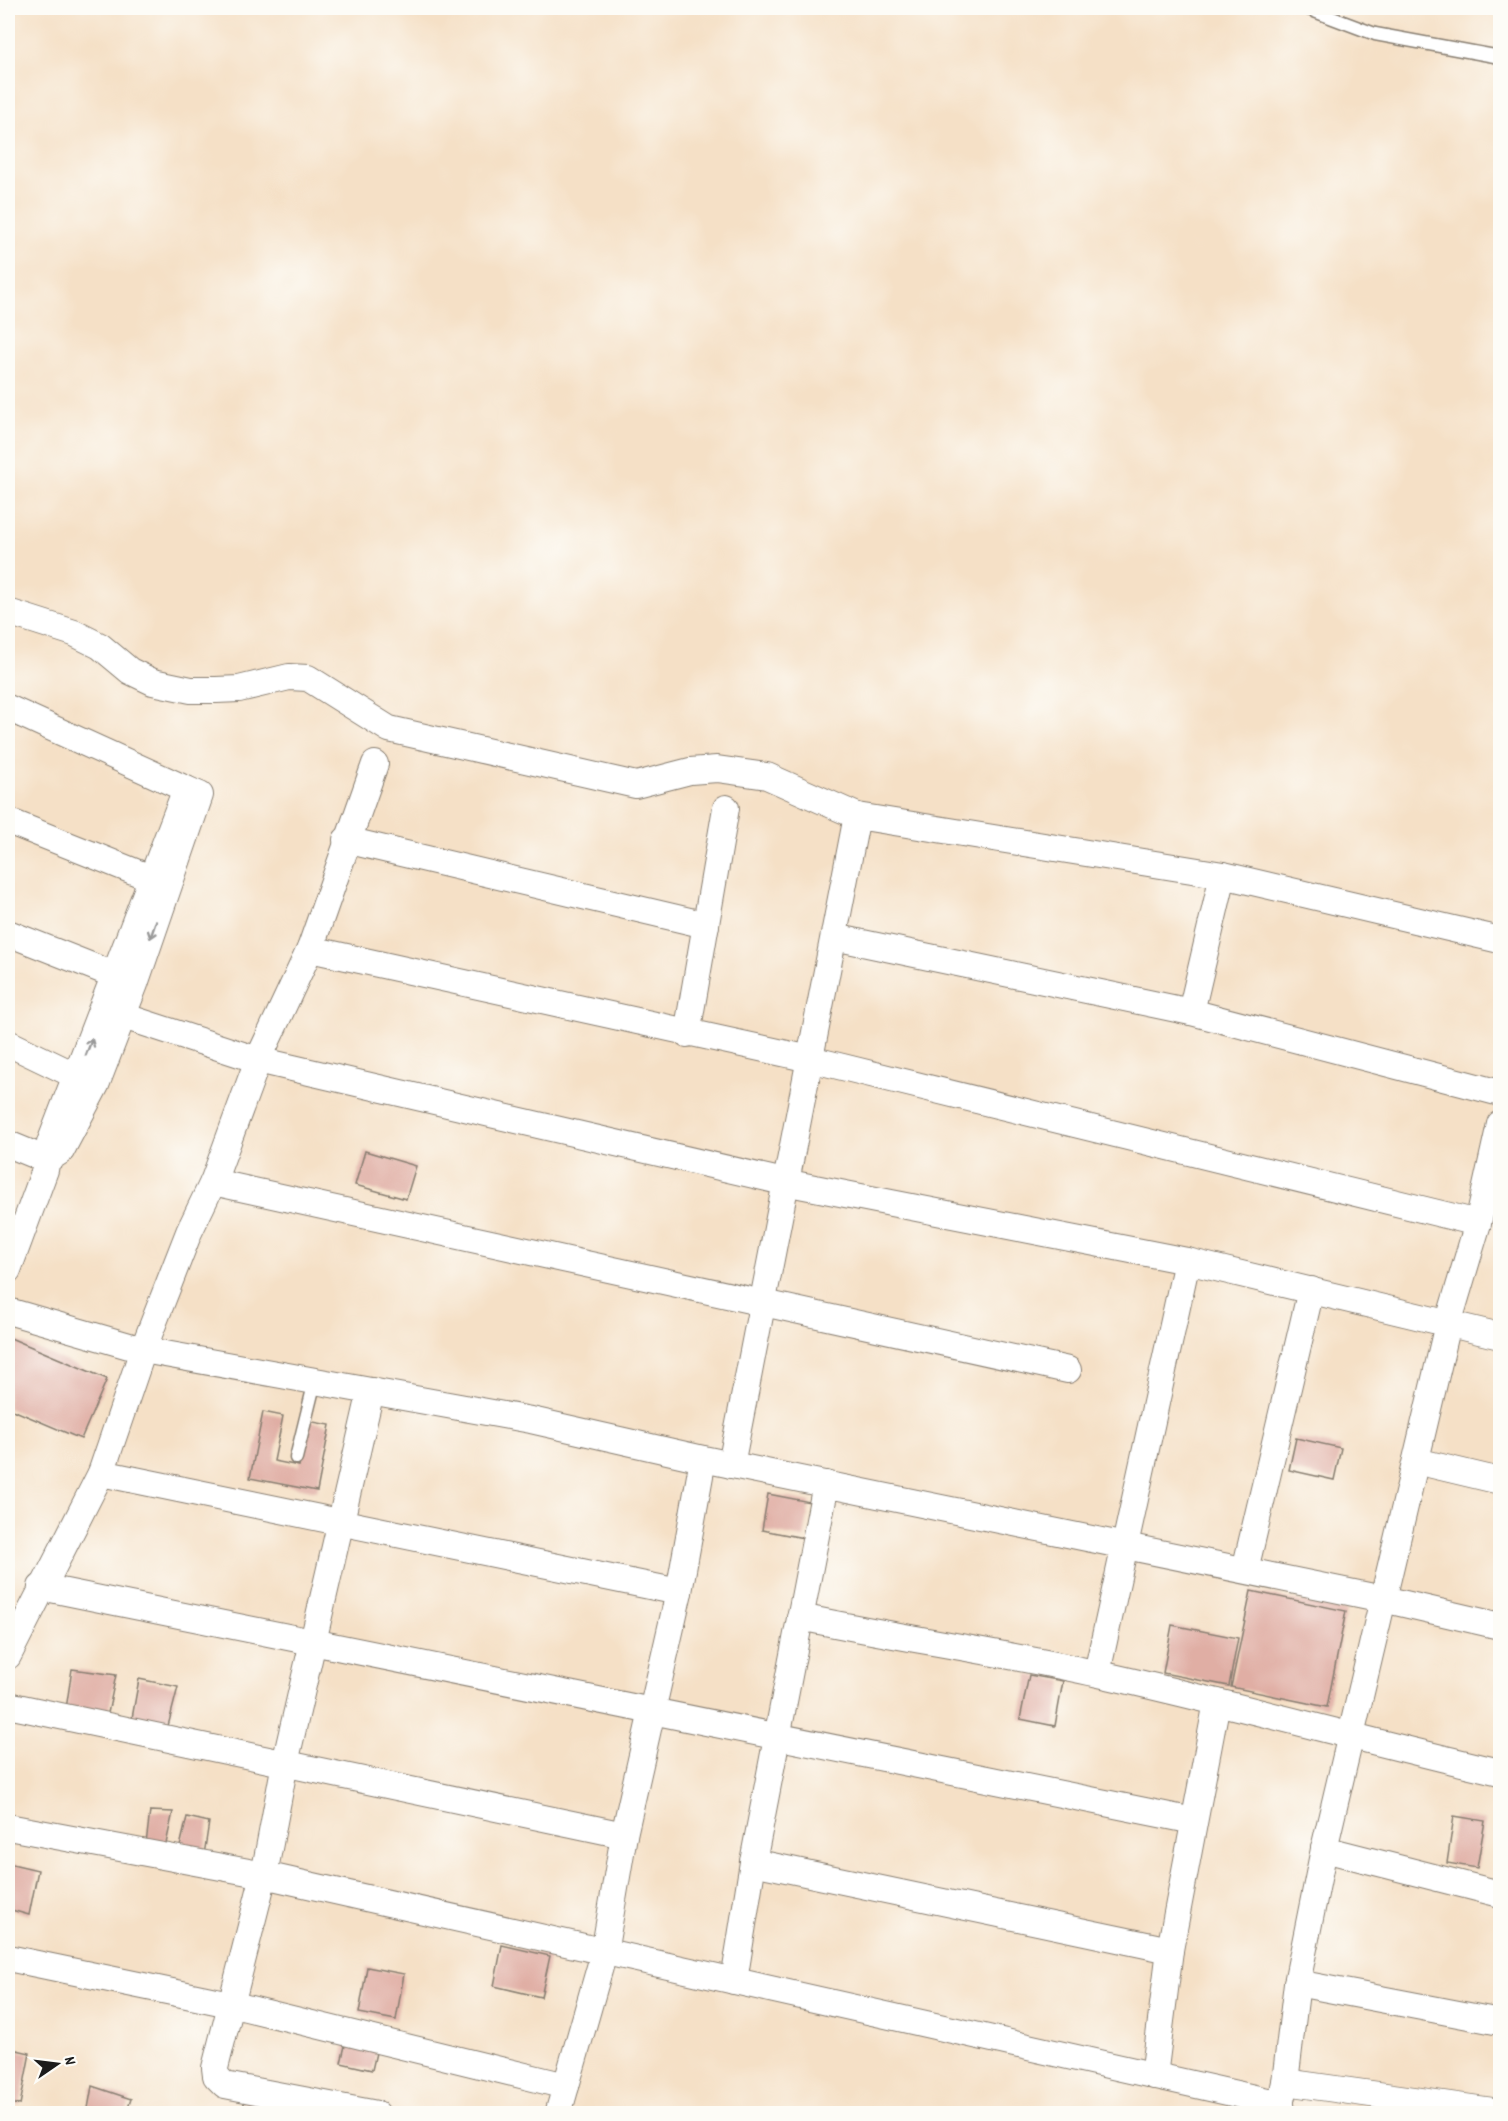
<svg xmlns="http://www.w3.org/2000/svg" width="1508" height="2121" font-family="Dekko,sans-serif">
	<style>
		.building { fill: #e0aea4 }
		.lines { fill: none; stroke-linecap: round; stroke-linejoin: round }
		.lane-casing { stroke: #887e71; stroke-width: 15 }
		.street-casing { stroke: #887e71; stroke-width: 28 }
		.lane { stroke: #fff; stroke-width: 12 }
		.street { stroke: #fff; stroke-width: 26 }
		.oneway { stroke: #999 }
	</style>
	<rect width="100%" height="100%" fill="#fdfcf7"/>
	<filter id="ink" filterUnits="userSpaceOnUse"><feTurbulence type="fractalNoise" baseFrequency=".0167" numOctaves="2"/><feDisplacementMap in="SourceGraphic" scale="12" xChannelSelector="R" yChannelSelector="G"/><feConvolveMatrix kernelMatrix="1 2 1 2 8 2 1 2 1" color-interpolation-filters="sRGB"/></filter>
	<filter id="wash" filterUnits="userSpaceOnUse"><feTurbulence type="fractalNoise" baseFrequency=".008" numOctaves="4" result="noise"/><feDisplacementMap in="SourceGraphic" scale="24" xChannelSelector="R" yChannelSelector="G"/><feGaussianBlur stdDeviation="1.35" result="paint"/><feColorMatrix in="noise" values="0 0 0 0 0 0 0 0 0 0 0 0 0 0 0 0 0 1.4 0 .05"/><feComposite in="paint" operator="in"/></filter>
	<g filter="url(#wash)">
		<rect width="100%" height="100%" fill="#f5e0c6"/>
		<g id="blocks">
			<!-- building -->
			<g class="building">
				<path d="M 365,1151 L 416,1166 L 406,1199 L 355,1185 Z"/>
				<path d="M 8,1337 L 107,1379 L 81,1439 L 8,1408 Z"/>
				<path d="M 263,1412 L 283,1416 L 274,1461 L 299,1466 L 308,1421 L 330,1425 L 317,1491 L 250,1478 Z"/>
				<path d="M 1296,1438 L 1341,1448 L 1334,1480 L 1289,1470 Z"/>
				<path d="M 768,1494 L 810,1502 L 804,1538 L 762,1530 Z"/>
				<path d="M 1251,1591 L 1346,1611 L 1327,1707 L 1231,1687 Z"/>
				<path d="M 1172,1625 L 1238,1638 L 1229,1686 L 1163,1673 Z"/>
				<path d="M 72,1669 L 116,1675 L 107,1718 L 66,1709 Z"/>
				<path d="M 1029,1675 L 1063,1681 L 1055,1726 L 1020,1719 Z"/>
				<path d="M 139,1679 L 178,1687 L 167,1730 L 131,1724 Z"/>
				<path d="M 150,1811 L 173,1812 L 165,1848 L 146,1844 Z"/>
				<path d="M 1454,1816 L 1485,1821 L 1477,1868 L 1447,1863 Z"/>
				<path d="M 187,1817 L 209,1822 L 204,1855 L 179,1851 Z"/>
				<path d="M 8,1863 L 38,1870 L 29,1915 L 8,1909 Z"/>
				<path d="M 502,1945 L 550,1956 L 541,1997 L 494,1986 Z"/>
				<path d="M 367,1967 L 404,1974 L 396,2020 L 359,2013 Z"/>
				<path d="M 347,2037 L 378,2044 L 372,2070 L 341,2063 Z"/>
				<path d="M 8,2048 L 30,2053 L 20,2105 L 8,2103 Z"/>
				<path d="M 92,2086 L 131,2099 L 126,2114 L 87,2114 Z"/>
				<path d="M 246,2093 L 278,2100 L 275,2114 L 242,2114 Z"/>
			</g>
		</g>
	</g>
	<g filter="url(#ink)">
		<use href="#blocks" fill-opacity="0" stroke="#887e71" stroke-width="1.5"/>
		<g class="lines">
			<defs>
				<g id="lane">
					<path d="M 1306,8 L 1375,34 L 1500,57"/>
					<path d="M 296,1458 L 315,1381"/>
				</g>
				<g id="street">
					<path d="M 8,612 L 74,633 L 100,646 L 130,671 L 153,682 L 191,690 L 216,690 L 239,689 L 289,677 L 308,678 L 389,729 L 636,785 L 690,771 L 717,769 L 767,776 L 857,816"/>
					<path d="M 8,708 L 186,789"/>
					<path d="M 8,821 L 168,885"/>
					<path d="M 346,840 L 706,925"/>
					<path d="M 8,933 L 132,982"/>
					<path d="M 834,937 L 1191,1012 L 1500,1093"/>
					<path d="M 310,949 L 810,1059 L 1478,1223"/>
					<path d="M 1191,1012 L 1223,875"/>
					<path d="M 123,1016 L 258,1060 L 784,1182 L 1187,1261 L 1500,1336"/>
					<path d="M 687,1034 L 726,808"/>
					<path d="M 8,1043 L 93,1084"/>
					<path d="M 8,1144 L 47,1160"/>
					<path d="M 213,1182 L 1068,1370"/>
					<path d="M 8,1270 L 45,1170 L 50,1143 L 186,789 L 200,795 L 135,984 L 96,1085 L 61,1151 L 47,1160"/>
					<path d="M 8,1311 L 143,1350 L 531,1420 L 703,1459 L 1383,1599 L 1500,1626"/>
					<path d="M 371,1391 L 285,1763 L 264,1875 L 215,2068 L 216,2076 L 225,2085 L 377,2114"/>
					<path d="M 1416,1461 L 1500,1481"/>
					<path d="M 731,1465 L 857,816 L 1223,875 L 1500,940"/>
					<path d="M 101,1473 L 679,1592"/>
					<path d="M 1245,1570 L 1311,1290"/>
					<path d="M 41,1587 L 1194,1821"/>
					<path d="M 800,1617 C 900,1638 1000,1652 1099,1674 C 1234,1704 1366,1741 1500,1772"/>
					<path d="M 8,1656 L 101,1473 L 143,1350 L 189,1232 L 213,1182 L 258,1060 L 310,949 L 375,764"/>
					<path d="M 1097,1673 L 1187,1261"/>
					<path d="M 8,1705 L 624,1835"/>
					<path d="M 8,1827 L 264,1875 L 1281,2104"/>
					<path d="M 1324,1849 L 1500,1894"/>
					<path d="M 753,1862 L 1170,1950"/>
					<path d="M 8,1958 L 230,2004 L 566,2086"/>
					<path d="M 734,1981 L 753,1862 L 826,1484"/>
					<path d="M 1297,1983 L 1500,2022"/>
					<path d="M 1154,2076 L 1170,1950 L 1217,1702"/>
					<path d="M 1285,2082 L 1500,2112"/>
					<path d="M 558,2114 L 604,1953 L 624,1835 L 679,1592 L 703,1459"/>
					<path d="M 1278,2114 L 1285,2082 L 1297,1983 L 1324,1849 L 1448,1324 L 1478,1223 L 1500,1124"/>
				</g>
			</defs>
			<!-- lane casing -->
			<use href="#lane" class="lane-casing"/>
			<!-- street casing -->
			<use href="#street" class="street-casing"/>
			<!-- lane -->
			<use href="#lane" class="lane"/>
			<!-- street -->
			<use href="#street" class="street"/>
		</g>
		<!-- one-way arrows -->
		<defs><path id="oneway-shaft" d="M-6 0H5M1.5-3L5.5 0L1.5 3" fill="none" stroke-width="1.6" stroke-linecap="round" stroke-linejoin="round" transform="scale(1.5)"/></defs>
		<g class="oneway">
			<use href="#oneway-shaft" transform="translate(153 930) rotate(109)"/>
			<use href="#oneway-shaft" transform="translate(89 1047) rotate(-69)"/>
		</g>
	</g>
	<!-- margin -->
	<rect width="1508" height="2121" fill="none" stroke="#fdfcf7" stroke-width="30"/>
	<!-- north arrow -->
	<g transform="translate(57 2064) rotate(76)" stroke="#fdfcf7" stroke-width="4.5" paint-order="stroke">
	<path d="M0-4.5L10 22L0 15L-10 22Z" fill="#1c1c1c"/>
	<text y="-9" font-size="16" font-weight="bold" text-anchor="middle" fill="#1c1c1c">N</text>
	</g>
</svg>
